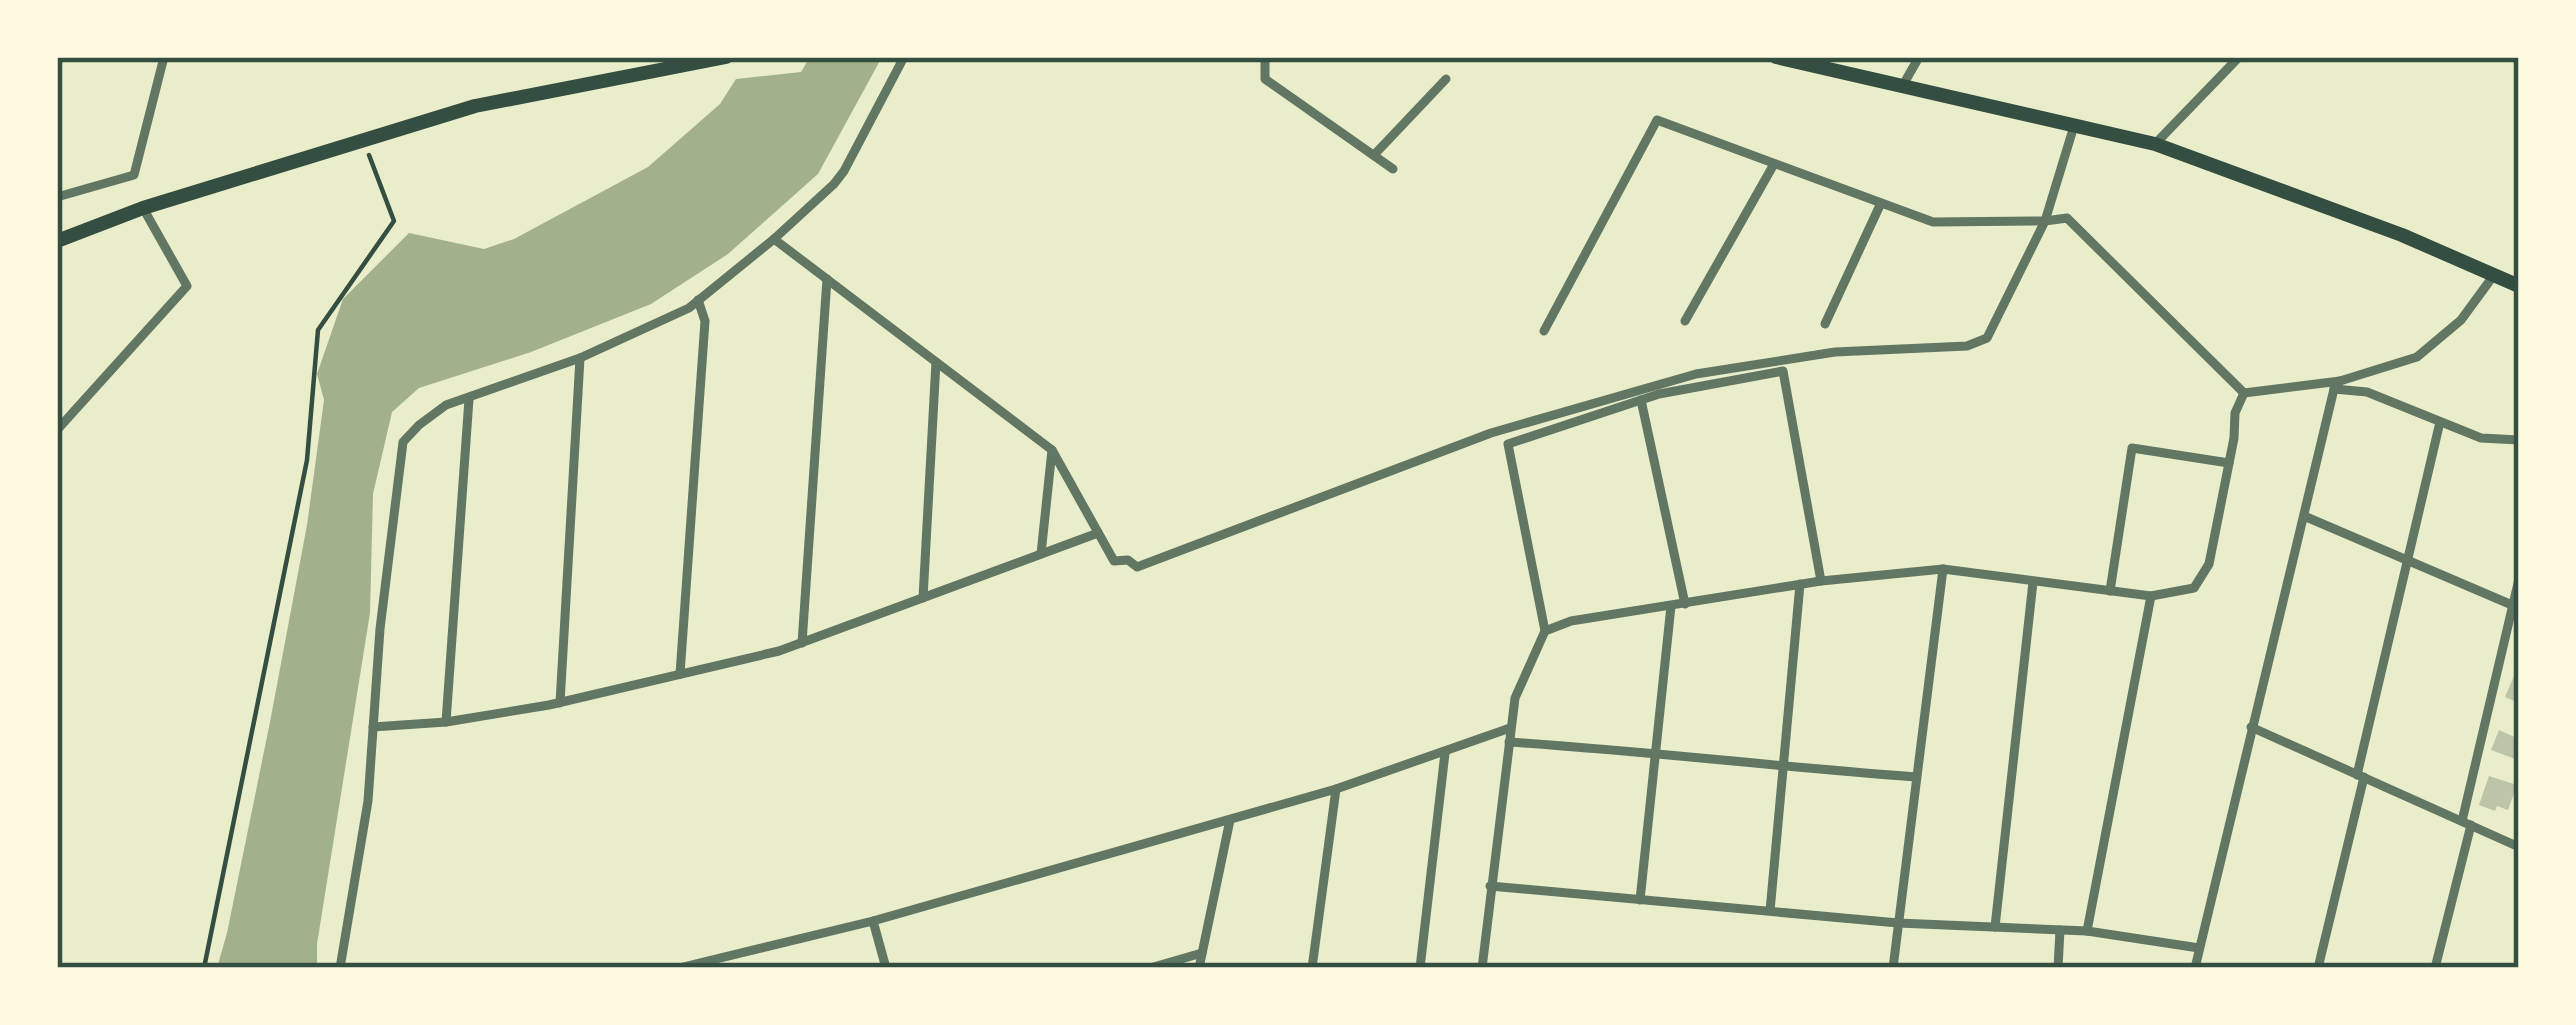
<svg xmlns="http://www.w3.org/2000/svg" width="2576" height="1025" font-family="'Noto Serif',serif">
	<style>
		.water { fill: #a3b18a }
		.building { fill: #bcc5a7 }
		.lines { fill: none; stroke-linecap: round; stroke-linejoin: round }
		.path { stroke: #344e41; stroke-width: 4.5 }
		.minor { stroke: #617663; stroke-width: 9 }
		.primary { stroke: #344e41; stroke-width: 14 }
		.neatline { fill: none; stroke: #344e41; stroke-width: 4.5 }
	</style>
	<rect width="100%" height="100%" fill="#e9edc9"/>
	<!-- water -->
	<path class="water" d="M 810,57 L 882,57 L 818,174 L 728,254 L 651,304 L 531,352 L 419,388 L 392,412 L 373,494 L 370,613 L 317,944 L 317,968 L 217,968 L 227,933 L 270,722 L 307,525 L 324,400 L 317,374 L 343,299 L 409,233 L 484,249 L 514,239 L 648,167 L 720,104 L 736,79 L 801,72 Z"/>
	<!-- building -->
	<g class="building">
		<path d="M 2514,676 L 2519,678 L 2519,703 L 2505,697 Z"/>
		<path d="M 2499,730 L 2519,739 L 2515,759 L 2491,750 Z"/>
		<path d="M 2489,776 L 2517,785 L 2508,810 L 2497,806 L 2495,811 L 2479,805 Z"/>
	</g>
	<g class="lines">
		<!-- path -->
		<path class="path" d="M 204,968 L 307,460 L 318,330 L 394,221 L 369,155"/>
		<!-- minor -->
		<g class="minor">
			<path d="M 1265,57 L 1265,79 L 1393,169"/>
			<path d="M 1903,85 L 1919,57"/>
			<path d="M 2155,144 L 2239,57"/>
			<path d="M 1374,155 L 1446,79"/>
			<path d="M 57,197 L 134,175 L 164,57"/>
			<path d="M 774,239 L 1052,450 L 1114,561 L 1128,560 L 1137,567 L 1491,433 L 1696,374 L 1835,352 L 1967,346 L 1987,338 L 2045,221 L 2074,126"/>
			<path d="M 1685,321 L 1774,164"/>
			<path d="M 1825,324 L 1881,203"/>
			<path d="M 1544,331 L 1657,120 L 1933,222 L 2045,221 L 2067,218 L 2244,393"/>
			<path d="M 2334,389 L 2367,392 L 2481,438 L 2519,440"/>
			<path d="M 1641,400 L 1685,604"/>
			<path d="M 57,430 L 187,286 L 143,208"/>
			<path d="M 2304,516 L 2519,608"/>
			<path d="M 1041,554 L 1052,450"/>
			<path d="M 2110,591 L 2132,448 L 2229,463"/>
			<path d="M 923,598 L 936,362"/>
			<path d="M 1545,631 L 1508,444 L 1659,394 L 1783,371 L 1821,581"/>
			<path d="M 802,643 L 827,279"/>
			<path d="M 680,674 L 705,321 L 698,300"/>
			<path d="M 560,703 L 580,358"/>
			<path d="M 446,722 L 469,399"/>
			<path d="M 373,727 L 446,722 L 549,705 L 779,651 L 1098,533"/>
			<path d="M 2251,727 L 2519,847"/>
			<path d="M 1509,742 C 1645,751 1780,767 1916,777"/>
			<path d="M 2357,775 L 2440,422"/>
			<path d="M 2462,821 L 2519,579"/>
			<path d="M 1490,886 L 1898,923 L 2087,931 L 2199,948"/>
			<path d="M 1640,900 L 1671,606"/>
			<path d="M 1770,911 L 1800,584"/>
			<path d="M 873,921 L 886,968"/>
			<path d="M 1995,927 L 2033,582"/>
			<path d="M 2087,931 L 2151,596"/>
			<path d="M 340,968 L 368,801 L 380,629 L 403,442 L 419,425 L 446,405 L 580,358 L 689,308 L 774,239 L 834,184 L 844,171 L 904,57"/>
			<path d="M 679,968 L 873,921 L 1336,789 L 1510,728"/>
			<path d="M 1150,968 L 1202,953"/>
			<path d="M 1199,968 L 1230,820"/>
			<path d="M 1312,968 L 1336,789"/>
			<path d="M 1420,968 L 1445,753"/>
			<path d="M 1482,968 L 1515,698 L 1545,631 L 1571,621 L 1821,581 L 1943,569 L 2151,596 L 2194,588 L 2209,564 L 2234,438 L 2235,413 L 2244,393 L 2340,381 L 2417,357 L 2461,320 L 2494,275"/>
			<path d="M 1893,968 L 1943,569"/>
			<path d="M 2058,968 L 2060,930"/>
			<path d="M 2195,968 L 2334,389 L 2340,381"/>
			<path d="M 2318,968 L 2364,777"/>
			<path d="M 2435,968 L 2471,825"/>
		</g>
		<!-- primary -->
		<g class="primary">
			<path d="M 1776,57 L 2155,144 L 2402,235 L 2519,286"/>
			<path d="M 57,241 L 143,208 L 475,106 L 726,57"/>
		</g>
	</g>
	<!-- border -->
	<rect width="2576" height="1025" fill="none" stroke="#fefae0" stroke-width="120"/>
	<rect x="60" y="60" width="2456" height="905" class="neatline"/>
</svg>
